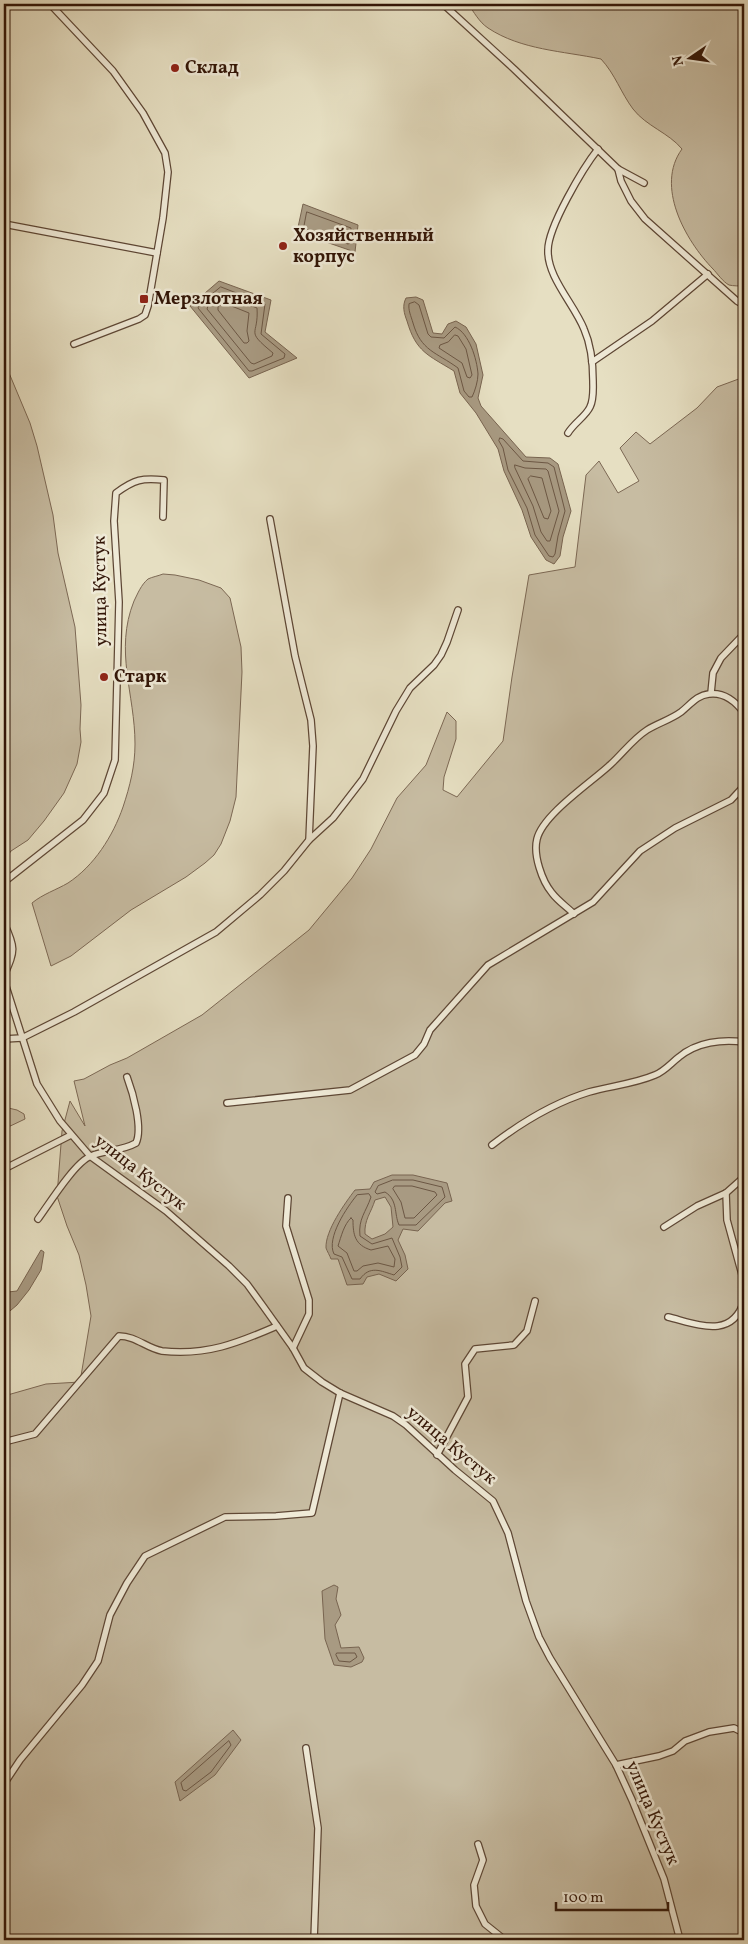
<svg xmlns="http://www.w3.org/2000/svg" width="748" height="1944" font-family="Vollkorn,serif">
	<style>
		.green { fill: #c7bca2; stroke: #7c6854 }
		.water { fill: #a89a82; stroke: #786450; fill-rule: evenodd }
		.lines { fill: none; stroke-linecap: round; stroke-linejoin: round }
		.shore { stroke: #6c5744; stroke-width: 1 }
		.minor-casing { stroke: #5e4735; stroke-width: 8 }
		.minor { stroke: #efead7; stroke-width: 5.5 }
		.poi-dot { fill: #8f2418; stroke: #efead7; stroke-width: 2 }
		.labels { text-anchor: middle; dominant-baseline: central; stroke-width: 5; stroke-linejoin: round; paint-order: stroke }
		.poi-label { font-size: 18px; font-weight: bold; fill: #311406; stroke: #efead7; text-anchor: start }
		.street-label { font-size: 18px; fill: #311406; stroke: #efead7 }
	</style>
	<rect width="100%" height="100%" fill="#e6dfc2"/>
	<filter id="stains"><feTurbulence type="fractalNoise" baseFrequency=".004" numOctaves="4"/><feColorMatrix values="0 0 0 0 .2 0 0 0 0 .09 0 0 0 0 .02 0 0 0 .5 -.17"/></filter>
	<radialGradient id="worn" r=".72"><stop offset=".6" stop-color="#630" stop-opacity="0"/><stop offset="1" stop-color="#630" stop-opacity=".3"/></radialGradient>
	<!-- green -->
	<g class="green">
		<path d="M 468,4 L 744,4 L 744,286 C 740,286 733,286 729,285 C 723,282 717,273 713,269 C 685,240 655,186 682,149 C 669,133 646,126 633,109 C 621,93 615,74 601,59 C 563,51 521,50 488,28 C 479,22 474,12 468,4 Z"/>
		<path d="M 4,361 L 30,423 L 37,446 L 53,515 L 58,553 L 75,627 L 81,705 L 80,729 L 81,742 L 77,764 L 64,793 L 44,821 L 28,840 L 11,851 L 4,861 Z"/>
		<path d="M 744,377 L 744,1940 L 4,1940 L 4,1396 L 46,1384 L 80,1382 L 91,1316 L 86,1285 L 79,1255 L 67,1226 L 57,1196 L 62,1131 L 70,1101 L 85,1126 L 74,1081 L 84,1079 L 110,1065 L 127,1058 L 202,1015 L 309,930 L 352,878 L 371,849 L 397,798 L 426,765 L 447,712 L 456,721 L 456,739 L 444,777 L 443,790 L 457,797 L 503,741 L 512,677 L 529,575 L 575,567 L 586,475 L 599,461 L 618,493 L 639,481 L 620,448 L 636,432 L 650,444 L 697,408 L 717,387 Z"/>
		<path d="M 163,574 L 175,575 L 199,580 L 221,588 L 230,598 L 241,647 L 242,672 L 236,797 L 230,821 L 221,844 L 214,855 L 205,863 L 186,877 L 131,910 L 71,956 L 51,966 L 32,903 C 43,894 56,890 68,883 C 94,866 113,836 123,807 C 130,786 135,766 135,744 C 135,694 114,651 134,601 C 138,593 141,585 148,579 C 152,577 158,576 163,574 Z"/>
		<path d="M 4,1107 L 17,1110 L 24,1114 L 25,1119 L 4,1129 Z"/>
	</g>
	<!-- water -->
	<g class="water">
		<path d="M 303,204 L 358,225 L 355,252 L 297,232 Z"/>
		<path d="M 219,281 L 271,300 L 265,332 L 297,358 L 249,378 L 190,306 Z"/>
		<path d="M 416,297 L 423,300 L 433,333 L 442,334 L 448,324 L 456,321 L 466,327 L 476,344 L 483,375 L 478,398 L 481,406 L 526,457 L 550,458 L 558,464 L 571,511 L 563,537 L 560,556 L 554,564 L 546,560 L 531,537 L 522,510 L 504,471 L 498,449 L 476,413 L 460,393 L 454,371 C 428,355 416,352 407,321 C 404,313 402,306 406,298 Z"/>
		<path d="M 392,1175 L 413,1175 L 447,1183 L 452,1201 L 445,1203 L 418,1231 L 403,1229 L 398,1240 L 405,1255 L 408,1269 L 396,1281 L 379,1274 L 367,1277 L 363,1284 L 347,1285 L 338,1259 L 331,1259 C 330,1256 327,1251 326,1248 C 325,1231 345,1203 355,1190 L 370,1189 L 374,1182 ZM 385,1197 L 391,1207 L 393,1227 L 385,1234 L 372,1239 L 365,1234 C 364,1220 371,1213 375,1200 Z"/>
		<path d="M 41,1250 L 44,1252 L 41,1270 L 29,1290 L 17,1305 L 4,1316 L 4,1289 L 8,1292 L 17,1291 Z"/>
		<path d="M 334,1585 L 338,1587 L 336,1599 L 341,1615 L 335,1625 L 341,1648 L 359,1647 L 364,1658 L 362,1662 L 351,1667 L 334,1665 L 325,1639 L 322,1591 Z"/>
		<path d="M 233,1730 L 241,1740 L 215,1775 L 180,1801 L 175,1782 Z"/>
	</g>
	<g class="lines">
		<!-- shore -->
		<g class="shore">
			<path d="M 307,212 L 351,228 L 350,243 L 348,244 L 305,229 L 304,227 Z"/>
			<path d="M 221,287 L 265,304 L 261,334 L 285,354 L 284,358 L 252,371 L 249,371 L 198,308 L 199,305 Z"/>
			<path d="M 222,294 L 257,308 C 259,337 244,329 273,353 L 272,356 L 254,364 L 251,363 L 207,309 L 208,306 Z"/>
			<path d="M 415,302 L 419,305 L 428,334 L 431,337 L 444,338 L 455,327 C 469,333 477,359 478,374 C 478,381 475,391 472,397 L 469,397 L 464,391 L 458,368 C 436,352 421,351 413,323 C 411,316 408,310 409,304 Z"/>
			<path d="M 224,303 L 249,313 L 247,331 L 249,341 L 247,343 L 244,343 L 218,310 L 218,307 Z"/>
			<path d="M 455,335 L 458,336 L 466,349 L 472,375 L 470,378 L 467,377 L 462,363 L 439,348 L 440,345 L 448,342 Z"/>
			<path d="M 500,438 L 503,439 L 523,461 L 548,463 L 554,467 L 565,511 L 558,536 L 555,554 L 553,557 L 549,556 L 535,535 L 527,508 L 508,470 L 503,448 L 499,441 Z"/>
			<path d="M 515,465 L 525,468 L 546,469 L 548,471 L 559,511 L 550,541 L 547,541 L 541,532 L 533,506 L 515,468 Z"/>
			<path d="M 531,476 L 542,478 L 551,511 L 548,519 L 544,518 L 528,479 Z"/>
			<path d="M 393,1180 L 413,1180 L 442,1187 L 445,1197 L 416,1225 L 399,1225 C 394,1214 398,1200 385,1192 L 377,1194 L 375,1192 L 378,1186 Z"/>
			<path d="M 395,1186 L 412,1186 L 435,1192 L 437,1195 L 414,1218 L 405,1218 L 401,1202 L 393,1189 Z"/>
			<path d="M 369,1194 L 371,1197 C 366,1212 358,1219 360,1236 L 372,1244 L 392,1238 L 400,1257 L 402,1267 L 394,1275 C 381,1271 370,1265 360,1279 L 352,1279 L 342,1257 L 334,1254 C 326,1238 347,1207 357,1195 Z"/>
			<path d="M 351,1218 L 353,1220 C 353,1235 355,1245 371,1250 L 388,1246 L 395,1259 L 394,1267 L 378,1263 L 363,1266 L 357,1271 L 354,1271 L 347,1253 L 338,1246 C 341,1237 344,1224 351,1218 Z"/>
			<path d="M 337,1653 L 355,1653 L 357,1657 L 350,1662 L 339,1661 L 336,1655 Z"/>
			<path d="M 229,1741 L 231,1745 L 211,1772 L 186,1791 L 183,1790 L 181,1783 Z"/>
		</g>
		<defs>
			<g id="minor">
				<path d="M 50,4 L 113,71 L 143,113 L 165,153 L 168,172 L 163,218 L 148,306 L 145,315 L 139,319 L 74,344"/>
				<path d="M 443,4 L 514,69 L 618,169 L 644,183"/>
				<path d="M 618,169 L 621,181 L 631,201 L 645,219 L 737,301 L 744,305"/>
				<path d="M 4,224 L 157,253"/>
				<path d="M 592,362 L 652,321 L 708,274"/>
				<path d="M 568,433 C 574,423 586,416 590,407 C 594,399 593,389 593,381 C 593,363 591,345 584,329 C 574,304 547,277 548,250 C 548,227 583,168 598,149"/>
				<path d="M 711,693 L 713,673 L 721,658 L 744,634"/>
				<path d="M 309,840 L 333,818 L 363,779 L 396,711 L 410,688 L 434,665 L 441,655 L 447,642 L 458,610"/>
				<path d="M 4,882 L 83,820 L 104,793 L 115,760 L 119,602 L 114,521 L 116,493 C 135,479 142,478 164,480 L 163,517"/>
				<path d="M 574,914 C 567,907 558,901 552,893 C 542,881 533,855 537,839 C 543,814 592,782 611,764 C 623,753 633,739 647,730 C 658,723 670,720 681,712 C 690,705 697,695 709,694 C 724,692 736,702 744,713"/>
				<path d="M 4,923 C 16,949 15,950 4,976"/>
				<path d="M 4,980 L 37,1084 L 60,1121 L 90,1156 L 166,1211 L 229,1266 L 247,1284 L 263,1306 L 293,1348 L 304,1368 L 322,1382 L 340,1393 L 393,1416 L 406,1425 L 455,1470 L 493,1501 L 508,1533 L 526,1601 L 539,1637 L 550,1658 L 616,1765 L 632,1800 L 664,1879 L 680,1940"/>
				<path d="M 4,1039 L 22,1038 L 74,1012 L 216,932 L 260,895 L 284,871 L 309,840 L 313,746 L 311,720 L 295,656 L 270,519"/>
				<path d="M 227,1103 L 350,1090 L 415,1055 L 424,1044 L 430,1030 L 488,965 L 593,902 L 640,851 L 675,828 L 731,800 L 744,786"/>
				<path d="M 492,1145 C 522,1122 553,1103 589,1092 C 610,1086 634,1084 655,1075 C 665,1071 671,1063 679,1057 C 697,1042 722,1039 744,1042"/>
				<path d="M 4,1169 L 71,1135"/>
				<path d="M 726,1193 L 727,1220 L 744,1282"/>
				<path d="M 288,1198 L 286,1226 L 309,1300 L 309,1314 L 293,1348"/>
				<path d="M 38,1219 C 49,1204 75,1162 91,1156 C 105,1150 122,1151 136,1143 C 143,1128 133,1093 127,1077"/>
				<path d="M 664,1227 L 697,1206 L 726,1193 L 744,1177"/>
				<path d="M 668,1317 C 697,1324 732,1340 744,1301"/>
				<path d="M 4,1442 L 35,1434 L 119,1336 C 136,1336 146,1348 162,1351 C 206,1356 238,1343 277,1326"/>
				<path d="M 437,1455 L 468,1397 L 465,1364 L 475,1349 L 514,1345 L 527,1331 L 535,1301"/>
				<path d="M 306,1748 L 318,1828 L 314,1940"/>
				<path d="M 616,1765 L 659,1756 L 673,1751 L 685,1741 L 709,1732 L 734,1728 L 744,1733"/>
				<path d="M 4,1784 L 20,1760 L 82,1685 L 98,1661 L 110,1615 L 127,1583 L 145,1556 L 225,1517 L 276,1516 L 312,1513 L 340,1393"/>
				<path d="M 478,1844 L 483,1860 L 474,1885 L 476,1906 L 485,1924 L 505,1940"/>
			</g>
		</defs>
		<!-- minor casing -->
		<use href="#minor" class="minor-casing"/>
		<!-- minor -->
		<use href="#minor" class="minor"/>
	</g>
	<!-- markers -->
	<g class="poi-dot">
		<circle cx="175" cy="68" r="5"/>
		<circle cx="283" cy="246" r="5"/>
		<rect x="139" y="294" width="10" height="10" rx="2.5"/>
		<circle cx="104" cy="677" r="5"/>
	</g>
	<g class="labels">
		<!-- poi labels -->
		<g class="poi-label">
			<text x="185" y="68">Склад</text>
			<text x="293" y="236">Хозяйственный<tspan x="293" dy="21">корпус</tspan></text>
			<text x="154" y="299">Мерзлотная</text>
			<text x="114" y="677">Старк</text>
		</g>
		<!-- street labels -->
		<g class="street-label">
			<text transform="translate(101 591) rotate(-91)">улица Кустук</text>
			<text transform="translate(140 1173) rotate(38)">улица Кустук</text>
			<text transform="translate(451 1446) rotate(40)">улица Кустук</text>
			<text transform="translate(652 1813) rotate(67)">улица Кустук</text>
		</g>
	</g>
	<!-- margin -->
	<rect width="748" height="1944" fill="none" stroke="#e6dfc2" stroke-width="20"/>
	<rect x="5" y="5" width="738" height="1934" fill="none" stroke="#311406" stroke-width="2.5"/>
	<rect x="10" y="10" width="728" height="1924" fill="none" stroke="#311406"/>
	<!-- north arrow -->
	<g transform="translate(690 58) rotate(257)" stroke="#efead7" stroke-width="4" paint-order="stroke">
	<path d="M0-4L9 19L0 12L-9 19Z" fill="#311406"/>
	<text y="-8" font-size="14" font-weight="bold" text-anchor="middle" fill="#311406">N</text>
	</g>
	<!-- scale -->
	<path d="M556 1902v8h112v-8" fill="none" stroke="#311406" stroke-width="2.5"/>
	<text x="563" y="1902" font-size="15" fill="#311406" stroke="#efead7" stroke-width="4" paint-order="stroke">100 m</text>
	<rect width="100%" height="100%" filter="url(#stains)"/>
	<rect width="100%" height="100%" fill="url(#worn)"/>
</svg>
